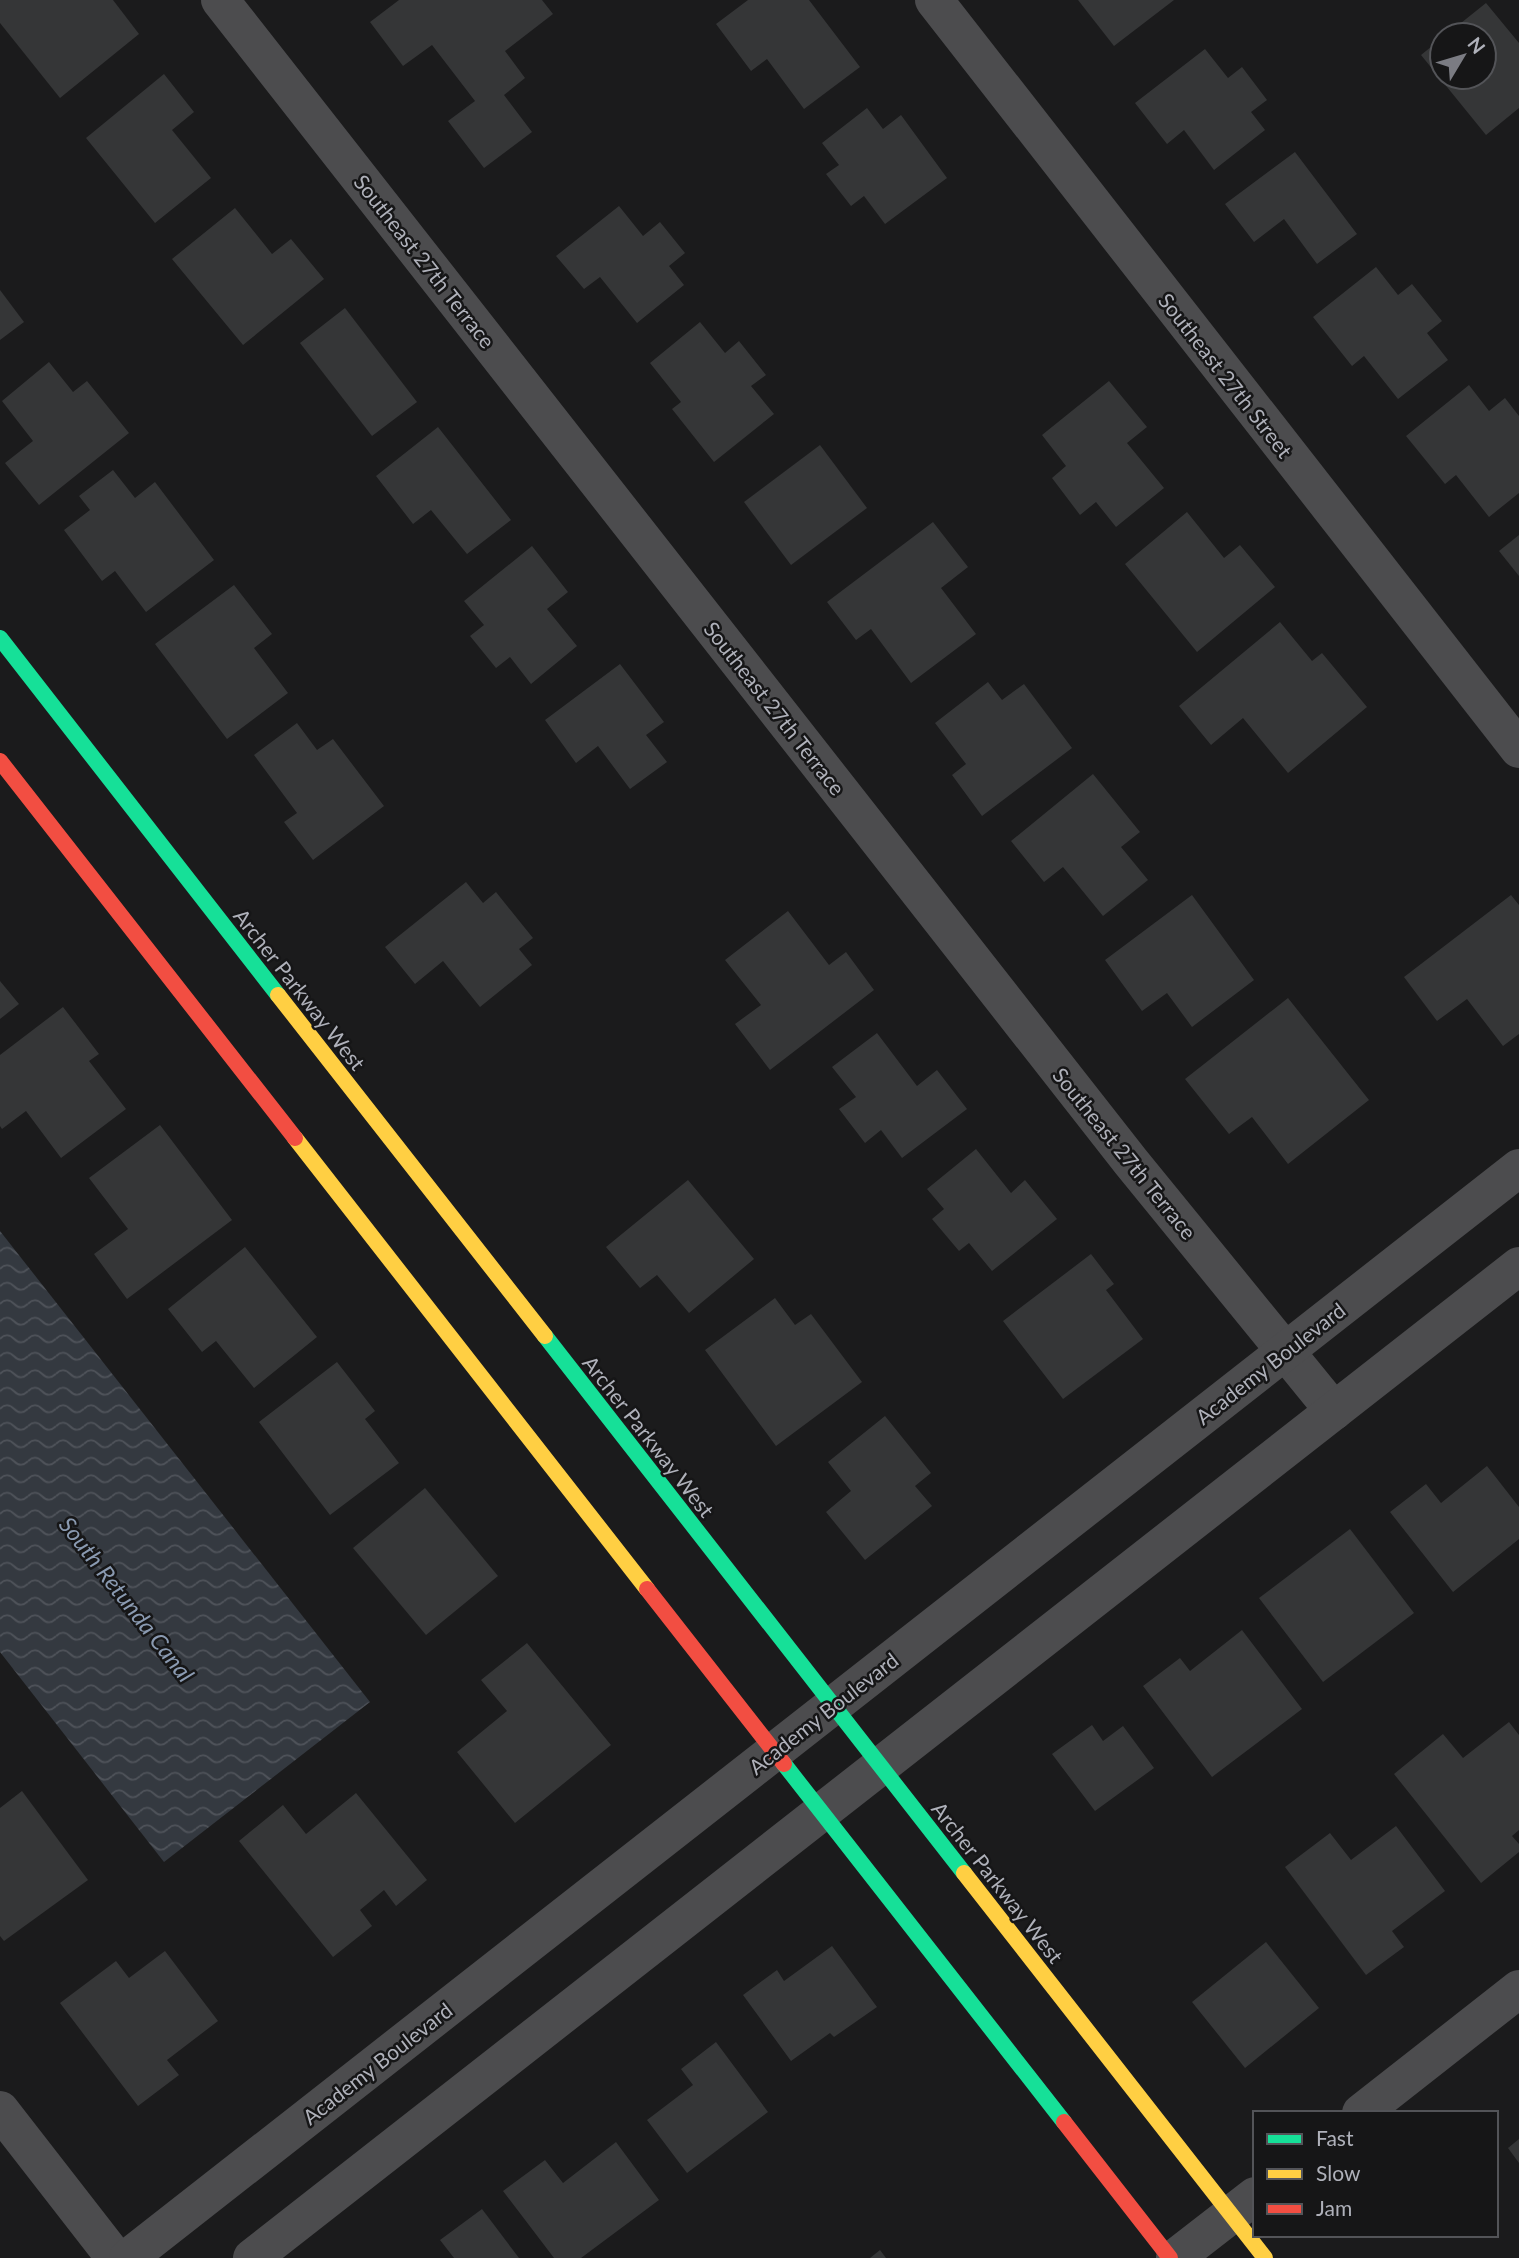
<svg xmlns="http://www.w3.org/2000/svg" width="1519" height="2258" font-family="Lato,sans-serif">
	<style>
		.water { fill: url(#water-waves) }
		.building { fill: #353637 }
		.lines { fill: none; stroke-linecap: round; stroke-linejoin: round }
		.street { stroke: #4c4c4e; stroke-width: 38 }
		.fast { stroke: #16e098; stroke-width: 16 }
		.slow { stroke: #ffcf43; stroke-width: 16 }
		.jam { stroke: #f24e42; stroke-width: 16 }
		.labels { text-anchor: middle; dominant-baseline: central; stroke-width: 5; stroke-linejoin: round; paint-order: stroke }
		.street-label { font-size: 21px; fill: #afb1ba; stroke: #161617 }
		.water-label { font-size: 23px; font-style: italic; fill: #8a9ab1; stroke: #161617 }
	</style>
	<defs>
		<pattern id="water-waves" width="16" height="10" patternUnits="userSpaceOnUse" patternTransform="scale(1.75)"><rect width="16" height="10" fill="#343940"/><path d="M0 5q4-4 8 0t8 0" fill="none" stroke="#4f535a"/></pattern>
	</defs>
	<rect width="100%" height="100%" fill="#1b1b1c"/>
	<!-- water -->
	<path class="water" d="M 0,1231 L 370,1702 L 164,1862 L 0,1652 Z"/>
	<!-- building -->
	<g class="building">
		<path d="M 0,0 L 113,0 L 139,34 L 60,98 L 0,23 Z"/>
		<path d="M 399,0 L 542,0 L 553,14 L 505,51 L 525,78 L 504,95 L 532,132 L 484,168 L 448,121 L 475,101 L 432,45 L 403,66 L 370,22 Z"/>
		<path d="M 748,0 L 809,0 L 860,67 L 804,109 L 767,59 L 751,71 L 716,24 Z"/>
		<path d="M 1078,0 L 1174,0 L 1114,46 Z"/>
		<path d="M 1486,3 L 1519,43 L 1519,108 L 1486,135 L 1421,55 L 1442,38 L 1442,77 L 1484,77 L 1484,35 L 1446,35 Z"/>
		<path d="M 1205,49 L 1228,78 L 1242,67 L 1267,100 L 1251,112 L 1265,130 L 1214,170 L 1184,130 L 1167,144 L 1135,103 Z"/>
		<path d="M 164,74 L 194,112 L 172,130 L 211,178 L 155,223 L 86,138 Z"/>
		<path d="M 867,108 L 883,129 L 901,115 L 947,178 L 885,224 L 864,196 L 851,206 L 826,174 L 839,165 L 822,143 Z"/>
		<path d="M 1295,152 L 1357,234 L 1317,264 L 1284,219 L 1254,242 L 1225,204 Z"/>
		<path d="M 619,206 L 643,236 L 660,222 L 685,253 L 669,266 L 684,285 L 637,323 L 600,277 L 584,289 L 556,256 Z"/>
		<path d="M 235,208 L 272,254 L 291,239 L 324,279 L 243,345 L 172,259 Z"/>
		<path d="M 1376,267 L 1398,295 L 1412,284 L 1442,321 L 1427,333 L 1448,360 L 1398,399 L 1364,356 L 1352,366 L 1313,317 Z"/>
		<path d="M 0,290 L 24,322 L 0,340 Z"/>
		<path d="M 345,308 L 417,402 L 372,436 L 300,343 Z"/>
		<path d="M 700,322 L 725,353 L 739,341 L 766,375 L 751,386 L 774,414 L 714,462 L 672,409 L 681,402 L 650,363 Z"/>
		<path d="M 49,362 L 73,392 L 87,381 L 129,433 L 39,505 L 5,463 L 33,441 L 2,401 Z"/>
		<path d="M 1109,381 L 1147,427 L 1127,443 L 1164,488 L 1116,527 L 1096,502 L 1080,515 L 1052,478 L 1066,466 L 1042,435 Z"/>
		<path d="M 1469,385 L 1489,411 L 1505,398 L 1519,416 L 1519,493 L 1489,517 L 1456,475 L 1445,484 L 1406,436 Z"/>
		<path d="M 438,427 L 511,520 L 467,554 L 431,510 L 413,524 L 376,476 Z"/>
		<path d="M 820,445 L 867,508 L 791,565 L 744,502 Z"/>
		<path d="M 113,470 L 135,498 L 155,482 L 214,560 L 146,612 L 115,571 L 102,581 L 64,530 L 90,510 L 79,496 Z"/>
		<path d="M 1187,512 L 1224,558 L 1240,545 L 1275,587 L 1197,652 L 1125,564 Z"/>
		<path d="M 933,522 L 968,567 L 941,588 L 976,634 L 911,683 L 871,629 L 856,640 L 827,602 Z"/>
		<path d="M 1519,535 L 1519,576 L 1499,551 Z"/>
		<path d="M 532,546 L 568,592 L 547,609 L 577,646 L 531,684 L 510,657 L 496,668 L 470,636 L 484,625 L 464,601 Z"/>
		<path d="M 234,585 L 272,634 L 254,648 L 288,693 L 227,739 L 155,644 Z"/>
		<path d="M 1280,622 L 1312,661 L 1322,653 L 1367,707 L 1288,773 L 1243,718 L 1211,745 L 1179,706 Z"/>
		<path d="M 620,664 L 664,722 L 646,735 L 667,762 L 630,789 L 598,746 L 576,763 L 545,720 Z"/>
		<path d="M 988,682 L 1002,700 L 1024,684 L 1072,748 L 982,816 L 952,775 L 966,764 L 935,723 Z"/>
		<path d="M 297,723 L 317,750 L 333,739 L 384,806 L 313,860 L 284,822 L 297,813 L 254,755 Z"/>
		<path d="M 1093,774 L 1140,832 L 1121,847 L 1148,880 L 1103,916 L 1063,867 L 1044,882 L 1011,841 Z"/>
		<path d="M 466,882 L 483,903 L 496,892 L 533,938 L 519,949 L 532,965 L 480,1007 L 443,961 L 415,984 L 385,947 Z"/>
		<path d="M 1192,895 L 1254,980 L 1192,1027 L 1167,993 L 1142,1011 L 1105,960 Z"/>
		<path d="M 1511,895 L 1519,905 L 1519,1034 L 1503,1046 L 1467,999 L 1437,1021 L 1404,977 Z"/>
		<path d="M 788,911 L 829,965 L 846,952 L 874,990 L 770,1070 L 735,1024 L 761,1005 L 725,960 Z"/>
		<path d="M 0,981 L 19,1004 L 0,1019 Z"/>
		<path d="M 1288,998 L 1369,1100 L 1288,1164 L 1252,1117 L 1229,1134 L 1185,1079 Z"/>
		<path d="M 63,1007 L 99,1054 L 89,1061 L 126,1109 L 61,1158 L 26,1111 L 2,1129 L 0,1126 L 0,1055 Z"/>
		<path d="M 877,1033 L 917,1086 L 937,1070 L 967,1109 L 902,1158 L 881,1130 L 865,1143 L 839,1109 L 856,1097 L 832,1067 Z"/>
		<path d="M 160,1125 L 232,1220 L 127,1299 L 94,1254 L 128,1229 L 89,1178 Z"/>
		<path d="M 976,1149 L 1011,1193 L 1025,1180 L 1057,1219 L 992,1271 L 969,1243 L 959,1251 L 932,1219 L 944,1209 L 927,1189 Z"/>
		<path d="M 688,1180 L 754,1259 L 689,1313 L 657,1275 L 640,1288 L 606,1247 Z"/>
		<path d="M 245,1247 L 317,1337 L 254,1388 L 216,1341 L 202,1352 L 168,1309 Z"/>
		<path d="M 1091,1254 L 1114,1284 L 1106,1290 L 1143,1339 L 1063,1399 L 1003,1321 Z"/>
		<path d="M 775,1298 L 795,1325 L 811,1314 L 862,1382 L 776,1446 L 705,1350 Z"/>
		<path d="M 337,1362 L 375,1411 L 365,1419 L 399,1463 L 330,1515 L 259,1422 Z"/>
		<path d="M 885,1416 L 931,1473 L 915,1486 L 932,1506 L 865,1560 L 826,1512 L 851,1491 L 828,1462 Z"/>
		<path d="M 1487,1466 L 1519,1507 L 1519,1539 L 1453,1592 L 1390,1512 L 1426,1484 L 1441,1503 Z"/>
		<path d="M 425,1488 L 498,1576 L 426,1635 L 353,1548 Z"/>
		<path d="M 1350,1529 L 1414,1613 L 1323,1682 L 1259,1598 Z"/>
		<path d="M 1242,1630 L 1302,1709 L 1212,1777 L 1143,1686 L 1180,1658 L 1190,1671 Z"/>
		<path d="M 527,1643 L 611,1745 L 515,1823 L 457,1752 L 507,1711 L 481,1680 Z"/>
		<path d="M 1509,1722 L 1519,1735 L 1519,1830 L 1512,1836 L 1519,1844 L 1519,1852 L 1481,1883 L 1394,1774 L 1443,1734 L 1463,1758 Z"/>
		<path d="M 1092,1725 L 1103,1741 L 1123,1726 L 1154,1768 L 1095,1811 L 1052,1754 Z"/>
		<path d="M 22,1791 L 88,1880 L 4,1941 L 0,1936 L 0,1808 Z"/>
		<path d="M 356,1793 L 427,1880 L 396,1906 L 384,1890 L 360,1910 L 372,1926 L 333,1957 L 239,1841 L 283,1805 L 306,1834 Z"/>
		<path d="M 1396,1826 L 1445,1891 L 1392,1931 L 1404,1947 L 1366,1975 L 1285,1867 L 1330,1833 L 1351,1860 Z"/>
		<path d="M 1266,1942 L 1319,2008 L 1245,2068 L 1192,2002 Z"/>
		<path d="M 832,1946 L 877,2007 L 834,2037 L 830,2033 L 791,2061 L 743,1995 L 777,1970 L 784,1981 Z"/>
		<path d="M 165,1951 L 218,2021 L 167,2060 L 179,2075 L 138,2106 L 60,2003 L 116,1961 L 129,1978 Z"/>
		<path d="M 716,2042 L 768,2112 L 687,2173 L 647,2120 L 693,2085 L 681,2069 Z"/>
		<path d="M 1519,2139 L 1519,2163 L 1508,2148 Z"/>
		<path d="M 616,2142 L 659,2200 L 581,2258 L 554,2258 L 503,2191 L 545,2160 L 563,2183 Z"/>
		<path d="M 482,2209 L 519,2258 L 454,2258 L 440,2240 Z"/>
		<path d="M 880,2250 L 886,2258 L 870,2258 Z"/>
	</g>
	<g class="lines">
		<!-- street -->
		<g class="street">
			<path d="M 220,0 L 1131,1162 L 1334,1411"/>
			<path d="M 934,0 L 1519,749"/>
			<path d="M 0,2110 L 115,2258"/>
			<path d="M 1361,2113 L 1519,1989"/>
			<path d="M 128,2258 L 1519,1168"/>
			<path d="M 252,2258 L 1519,1266"/>
			<path d="M 1175,2258 L 1255,2196"/>
		</g>
		<!-- fast -->
		<g class="fast">
			<path d="M 0,638 L 278,995"/>
			<path d="M 545,1336 L 964,1873"/>
			<path d="M 784,1764 L 1064,2122"/>
		</g>
		<!-- slow -->
		<g class="slow">
			<path d="M 278,995 L 545,1336"/>
			<path d="M 295,1138 L 647,1589"/>
			<path d="M 964,1873 L 1265,2258"/>
		</g>
		<!-- jam -->
		<g class="jam">
			<path d="M 0,761 L 295,1138"/>
			<path d="M 647,1589 L 784,1764"/>
			<path d="M 1064,2122 L 1170,2258"/>
		</g>
	</g>
	<g class="labels">
		<!-- street labels -->
		<g class="street-label">
			<text transform="translate(425 261) rotate(52)">Southeast 27th Terrace</text>
			<text transform="translate(1226 375) rotate(52)">Southeast 27th Street</text>
			<text transform="translate(775 708) rotate(52)">Southeast 27th Terrace</text>
			<text transform="translate(300 989) rotate(52)">Archer Parkway West</text>
			<text transform="translate(1125 1153) rotate(51)">Southeast 27th Terrace</text>
			<text transform="translate(1270 1363) rotate(-38)">Academy Boulevard</text>
			<text transform="translate(649 1436) rotate(52)">Archer Parkway West</text>
			<text transform="translate(823 1713) rotate(-38)">Academy Boulevard</text>
			<text transform="translate(998 1882) rotate(52)">Archer Parkway West</text>
			<text transform="translate(377 2063) rotate(-38)">Academy Boulevard</text>
		</g>
		<!-- water labels -->
		<g class="water-label">
			<text transform="translate(127 1599) rotate(52)">South Retunda Canal</text>
		</g>
	</g>
	<!-- legend -->
	<rect x="1253" y="2111" width="245" height="126" fill="#161617" stroke="#535458" stroke-width="2"/>
	<rect x="1267" y="2134" width="35" height="10" fill="#16e098" stroke="#535458" stroke-width="2"/>
	<text x="1316" y="2146" font-size="21" fill="#afb1ba">Fast</text>
	<rect x="1267" y="2169" width="35" height="10" fill="#ffcf43" stroke="#535458" stroke-width="2"/>
	<text x="1316" y="2181" font-size="21" fill="#afb1ba">Slow</text>
	<rect x="1267" y="2204" width="35" height="10" fill="#f24e42" stroke="#535458" stroke-width="2"/>
	<text x="1316" y="2216" font-size="21" fill="#afb1ba">Jam</text>
	<!-- north arrow -->
	<g transform="translate(1463 56) rotate(52)"><circle r="33" fill="#161617" stroke="#535458" stroke-width="2"/>
	<path d="M0-5L12 26L0 18L-12 26Z" fill="#7b7c83"/>
	<text y="-10" font-size="19" font-weight="bold" text-anchor="middle" fill="#afb1ba">N</text>
	</g>
</svg>
